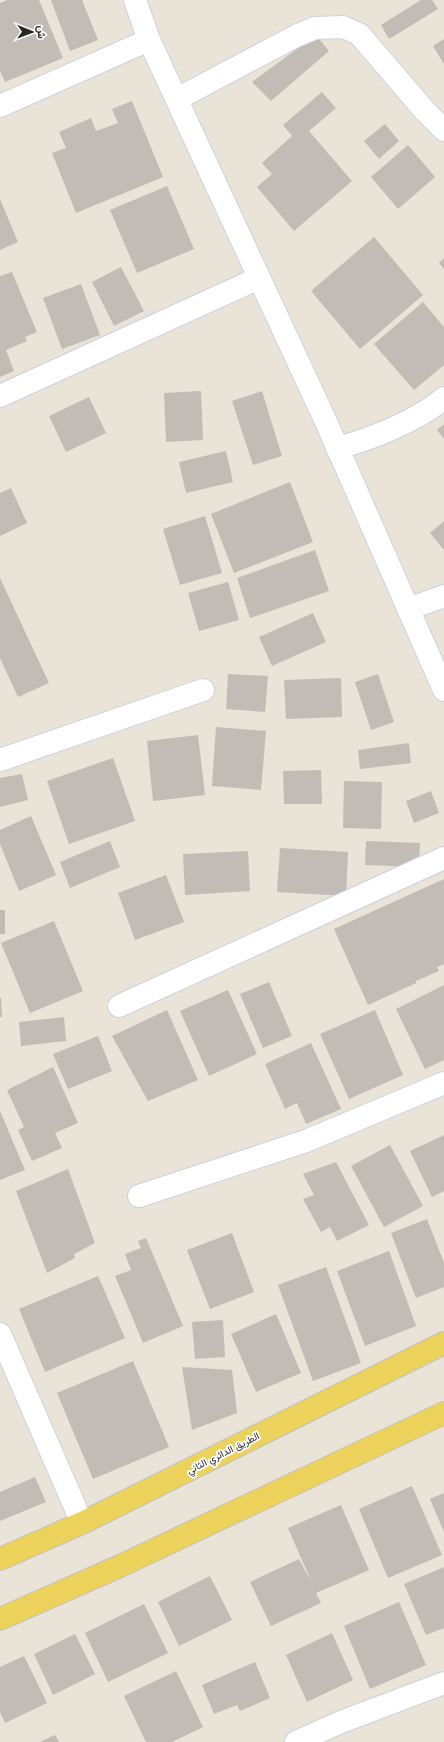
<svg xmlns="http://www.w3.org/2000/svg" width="444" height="1742" font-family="'DM Sans',Vazirmatn,sans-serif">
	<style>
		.building { fill: #c1bcb5 }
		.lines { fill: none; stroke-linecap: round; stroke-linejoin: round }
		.minor-casing { stroke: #cdd0e0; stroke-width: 24 }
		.major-casing { stroke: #c3c3c3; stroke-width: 24 }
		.minor { stroke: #fff; stroke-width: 22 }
		.major { stroke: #ecd25a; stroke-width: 22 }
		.labels { text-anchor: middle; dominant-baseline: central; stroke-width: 3.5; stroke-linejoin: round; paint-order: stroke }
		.street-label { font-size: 10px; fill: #272727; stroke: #fff }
	</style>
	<rect width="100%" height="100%" fill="#e9e3d8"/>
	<!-- building -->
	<g class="building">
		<path d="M 8,0 L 39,0 L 63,58 L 5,82 L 0,71 L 0,3 Z"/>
		<path d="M 51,0 L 82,0 L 98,40 L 70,51 Z"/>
		<path d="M 421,0 L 432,0 L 438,9 L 389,39 L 381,25 Z"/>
		<path d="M 316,35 L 329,51 L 271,101 L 252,82 Z"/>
		<path d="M 444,39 L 444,64 L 433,46 Z"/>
		<path d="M 322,92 L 336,108 L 309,131 L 352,181 L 294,231 L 257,187 L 272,174 L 262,163 L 292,136 L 283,125 Z"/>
		<path d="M 132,101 L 163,177 L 76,213 L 52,153 L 66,148 L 59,132 L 91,118 L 96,131 L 118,123 L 112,109 Z"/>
		<path d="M 385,124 L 399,141 L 379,159 L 364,141 Z"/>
		<path d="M 408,145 L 435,177 L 398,209 L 371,177 Z"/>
		<path d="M 167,186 L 194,249 L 137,273 L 110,210 Z"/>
		<path d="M 0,199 L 18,242 L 0,250 Z"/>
		<path d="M 374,237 L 423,295 L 360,349 L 311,291 Z"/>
		<path d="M 444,258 L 444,269 L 439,263 Z"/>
		<path d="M 121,267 L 144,311 L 114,326 L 92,282 Z"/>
		<path d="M 12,272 L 37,332 L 25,337 L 27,341 L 6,350 L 14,371 L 0,377 L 0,276 Z"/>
		<path d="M 81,284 L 100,335 L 62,349 L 43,298 Z"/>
		<path d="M 423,302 L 444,327 L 444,365 L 414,390 L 374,344 Z"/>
		<path d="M 201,391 L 203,440 L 166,442 L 164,393 Z"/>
		<path d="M 262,391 L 282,456 L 253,465 L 232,401 Z"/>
		<path d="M 89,397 L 106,433 L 66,452 L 49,416 Z"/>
		<path d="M 444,424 L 444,439 L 437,430 Z"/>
		<path d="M 226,451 L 233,482 L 186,493 L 179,462 Z"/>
		<path d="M 290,482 L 313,542 L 234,573 L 211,514 Z"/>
		<path d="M 11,488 L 27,523 L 0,536 L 0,493 Z"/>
		<path d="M 205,516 L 222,573 L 180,585 L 163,529 Z"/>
		<path d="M 444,521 L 444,550 L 430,533 Z"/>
		<path d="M 315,550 L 329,591 L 250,618 L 237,578 Z"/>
		<path d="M 0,578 L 49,683 L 18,697 L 0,658 Z"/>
		<path d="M 228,582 L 239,620 L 199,631 L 188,593 Z"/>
		<path d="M 313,613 L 326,642 L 272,666 L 259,637 Z"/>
		<path d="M 228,674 L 268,676 L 265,712 L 226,709 Z"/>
		<path d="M 378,674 L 394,722 L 371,730 L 355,682 Z"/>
		<path d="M 341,678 L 342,717 L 286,719 L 284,680 Z"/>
		<path d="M 216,727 L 266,731 L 261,790 L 212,786 Z"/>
		<path d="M 198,735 L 205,795 L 153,801 L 147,741 Z"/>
		<path d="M 409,743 L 411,763 L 360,769 L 358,750 Z"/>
		<path d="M 113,758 L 135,821 L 69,844 L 47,781 Z"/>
		<path d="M 321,770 L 322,804 L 284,804 L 283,771 Z"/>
		<path d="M 22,774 L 28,800 L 0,807 L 0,778 Z"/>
		<path d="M 344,781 L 382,782 L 381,829 L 343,828 Z"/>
		<path d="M 431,791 L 439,813 L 414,823 L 406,801 Z"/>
		<path d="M 31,816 L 56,875 L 19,891 L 0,844 L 0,830 Z"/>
		<path d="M 110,841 L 120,867 L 70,888 L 60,862 Z"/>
		<path d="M 366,841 L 420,843 L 419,867 L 365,865 Z"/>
		<path d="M 280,848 L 348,852 L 346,896 L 277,892 Z"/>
		<path d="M 248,851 L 250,891 L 185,895 L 183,854 Z"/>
		<path d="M 166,875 L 184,922 L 135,940 L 118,893 Z"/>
		<path d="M 444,879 L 444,964 L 437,967 L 439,971 L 416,981 L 416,983 L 368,1005 L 334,929 Z"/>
		<rect x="0" y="910" width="5" height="24"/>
		<path d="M 54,921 L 83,991 L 30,1013 L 1,943 Z"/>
		<path d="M 269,982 L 292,1036 L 263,1048 L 240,994 Z"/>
		<path d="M 444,985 L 444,1060 L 425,1069 L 396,1009 Z"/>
		<path d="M 228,990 L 257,1054 L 209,1076 L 180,1011 Z"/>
		<path d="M 0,998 L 1,998 L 2,1017 L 0,1017 Z"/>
		<path d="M 167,1010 L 198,1080 L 148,1101 L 112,1036 Z"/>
		<path d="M 375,1010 L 403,1075 L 349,1099 L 320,1034 Z"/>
		<path d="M 64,1017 L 66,1041 L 21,1046 L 19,1022 Z"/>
		<path d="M 98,1036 L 112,1071 L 68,1089 L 53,1054 Z"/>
		<path d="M 311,1043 L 341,1109 L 306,1124 L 297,1103 L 285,1109 L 265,1064 Z"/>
		<path d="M 53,1067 L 78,1123 L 55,1133 L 62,1148 L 32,1161 L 18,1130 L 24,1127 L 7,1090 Z"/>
		<path d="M 0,1111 L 25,1170 L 0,1180 Z"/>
		<path d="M 444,1135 L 444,1191 L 432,1197 L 410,1151 Z"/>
		<path d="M 390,1145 L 423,1206 L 384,1227 L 351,1166 Z"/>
		<path d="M 336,1162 L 369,1225 L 337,1241 L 330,1227 L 321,1232 L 303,1199 L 314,1195 L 303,1174 Z"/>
		<path d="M 68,1169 L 95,1243 L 74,1254 L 75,1258 L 47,1273 L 16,1191 Z"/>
		<path d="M 427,1219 L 444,1263 L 444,1287 L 416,1298 L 391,1233 Z"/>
		<path d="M 232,1233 L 254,1292 L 210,1309 L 187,1250 Z"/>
		<path d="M 146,1238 L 183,1326 L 143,1343 L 115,1276 L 131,1270 L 125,1254 L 141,1248 L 138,1241 Z"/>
		<path d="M 389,1251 L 416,1326 L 365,1346 L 337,1271 Z"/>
		<path d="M 326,1267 L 361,1363 L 313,1381 L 278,1285 Z"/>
		<path d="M 98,1276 L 125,1338 L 45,1372 L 19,1309 Z"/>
		<path d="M 276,1314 L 301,1373 L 256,1392 L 231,1334 Z"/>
		<path d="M 223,1320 L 225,1357 L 195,1359 L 192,1322 Z"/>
		<path d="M 133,1361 L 169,1447 L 93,1479 L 57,1393 Z"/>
		<path d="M 182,1367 L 232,1370 L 237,1413 L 192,1430 Z"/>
		<path d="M 35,1477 L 46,1502 L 0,1521 L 0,1492 Z"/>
		<path d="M 412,1486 L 442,1555 L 388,1578 L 359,1509 Z"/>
		<path d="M 444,1493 L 444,1532 L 430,1499 Z"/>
		<path d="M 341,1505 L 369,1570 L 316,1593 L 321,1603 L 271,1626 L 250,1582 L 299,1559 L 312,1583 L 288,1528 Z"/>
		<path d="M 444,1567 L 444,1628 L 426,1635 L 404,1584 Z"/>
		<path d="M 210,1576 L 232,1620 L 179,1646 L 158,1602 Z"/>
		<path d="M 399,1602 L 426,1665 L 370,1689 L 344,1626 Z"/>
		<path d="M 144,1604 L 168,1653 L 108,1682 L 85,1633 Z"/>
		<path d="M 332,1633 L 353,1680 L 307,1702 L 286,1655 Z"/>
		<path d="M 75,1634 L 95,1674 L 53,1695 L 34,1654 Z"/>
		<path d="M 24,1656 L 47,1703 L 5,1723 L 0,1712 L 0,1667 Z"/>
		<path d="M 255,1662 L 270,1698 L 240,1711 L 237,1705 L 214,1714 L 202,1685 Z"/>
		<path d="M 176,1671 L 203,1727 L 172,1742 L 146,1742 L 124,1696 Z"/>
		<path d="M 55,1735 L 59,1742 L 40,1742 Z"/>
	</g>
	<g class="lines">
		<defs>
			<g id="minor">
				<path d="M 135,0 L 149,40 L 327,424 L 444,690"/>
				<path d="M 177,99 L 296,36 L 315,28 L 343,27 L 359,34 L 425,111 L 444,130"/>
				<path d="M 0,106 L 149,40"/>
				<path d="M 0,396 L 259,278"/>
				<path d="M 337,448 C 369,440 419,420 444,398"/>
				<path d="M 408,609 L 444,596"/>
				<path d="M 0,760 L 203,690"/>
				<path d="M 119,1006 L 444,858"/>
				<path d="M 139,1196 L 306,1141 L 444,1083"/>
				<path d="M 0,1334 L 82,1523"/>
				<path d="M 296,1742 L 341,1722 L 444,1683"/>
			</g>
			<g id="major">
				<path d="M 0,1559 L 82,1523 L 444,1343"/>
				<path d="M 0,1619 L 120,1566 L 444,1413"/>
			</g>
		</defs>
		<!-- minor casing -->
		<use href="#minor" class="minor-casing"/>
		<!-- major casing -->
		<use href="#major" class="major-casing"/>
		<!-- minor -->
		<use href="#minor" class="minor"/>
		<!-- major -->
		<use href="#major" class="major"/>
	</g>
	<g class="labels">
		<!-- street labels -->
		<g class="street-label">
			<text transform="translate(223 1453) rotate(-27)">الطريق الدائري الثاني</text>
		</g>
	</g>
	<!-- north arrow -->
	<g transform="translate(32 32) rotate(91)" stroke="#ffffff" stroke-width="3" paint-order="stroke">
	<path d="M0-3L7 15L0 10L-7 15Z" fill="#272727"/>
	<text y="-6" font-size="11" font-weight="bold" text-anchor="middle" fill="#272727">ش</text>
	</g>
</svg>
